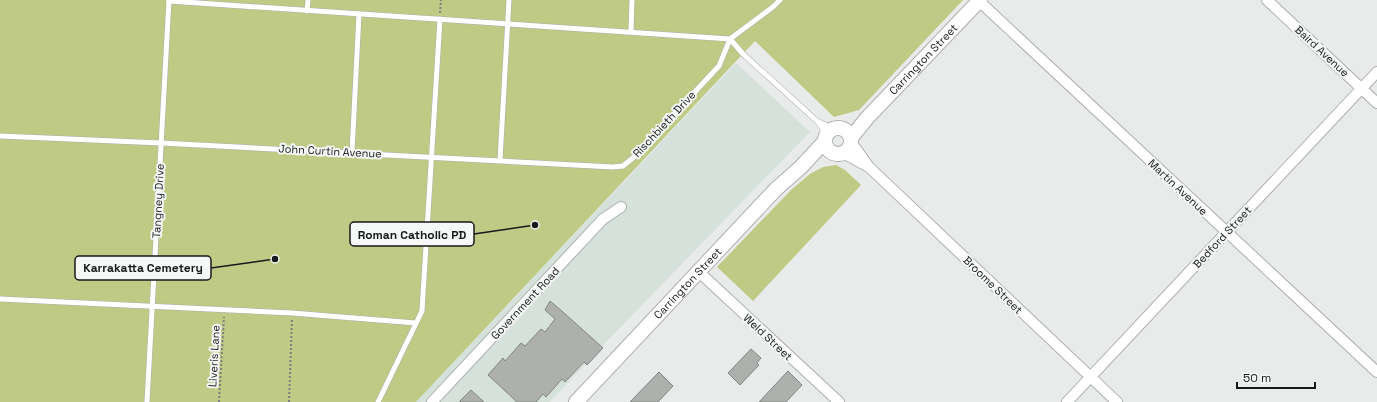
<svg xmlns="http://www.w3.org/2000/svg" width="1377" height="402" font-family="'Space Grotesk',sans-serif">
	<style>
		.built { fill: #d7e1db }
		.green { fill: #bfca85 }
		.building { fill: #aeb0ae; stroke: #838583 }
		.lines { fill: none; stroke-linecap: round; stroke-linejoin: round }
		.lane-casing { stroke: #acafad; stroke-width: 6 }
		.street-casing { stroke: #acafad; stroke-width: 12 }
		.secondary-casing { stroke: #acafad; stroke-width: 16 }
		.path { stroke: #7d7f7e; stroke-width: 2; stroke-dasharray: 2 2; stroke-linecap: butt }
		.lane { stroke: #fff; stroke-width: 5 }
		.street { stroke: #fff; stroke-width: 10 }
		.secondary { stroke: #fff; stroke-width: 14 }
		.labels { text-anchor: middle; dominant-baseline: central; stroke-width: 4; stroke-linejoin: round; paint-order: stroke }
		.street-label { font-size: 11px; fill: #181919; stroke: #f5f8f6 }
		.leader { fill: none; stroke: #181919; stroke-width: 1.5 }
		.callout-dot { fill: #181919; stroke: #f5f8f6; stroke-width: 1.5 }
		.callout { fill: #f5f8f6; stroke: #181919; stroke-width: 1.5 }
		.callout-label { font-size: 12px; text-anchor: middle; font-weight: bold; fill: #181919 }
	</style>
	<rect width="100%" height="100%" fill="#e8ebe9"/>
	<!-- built -->
	<path class="built" d="M 736,63 L 810,132 L 609,339 L 550,402 L 416,402 Z"/>
	<!-- green -->
	<g class="green">
		<path d="M 0,0 L 963,0 L 859,110 L 834,117 L 755,41 L 416,402 L 0,402 Z"/>
		<path d="M 836,165 L 845,170 L 861,185 L 753,301 L 717,267 L 791,190 L 810,174 L 823,167 Z"/>
	</g>
	<!-- building -->
	<g class="building">
		<path d="M 550,301 L 563,312 L 603,348 L 587,365 L 584,362 L 565,382 L 562,379 L 546,397 L 543,394 L 536,402 L 517,402 L 488,375 L 503,358 L 505,361 L 521,343 L 525,346 L 541,329 L 545,332 L 555,319 L 545,310 Z"/>
		<path d="M 751,349 L 761,358 L 757,363 L 759,365 L 740,385 L 728,373 Z"/>
		<path d="M 788,371 L 802,385 L 786,402 L 759,402 Z"/>
		<path d="M 659,372 L 673,386 L 658,402 L 630,402 Z"/>
		<path d="M 471,390 L 484,402 L 459,402 Z"/>
	</g>
	<g class="lines">
		<defs>
			<g id="lane">
				<path d="M 169,1 L 730,39 L 773,7 L 780,0"/>
				<path d="M 307,11 L 308,0"/>
				<path d="M 631,32 L 632,0"/>
				<path d="M 730,39 L 743,54 L 818,122 L 827,135"/>
				<path d="M 819,122 L 834,129"/>
				<path d="M 0,136 L 161,143 L 613,167 L 623,166 L 634,157 L 719,66 L 730,39"/>
				<path d="M 352,152 L 359,14"/>
				<path d="M 500,160 L 509,0"/>
				<path d="M 0,299 L 292,313 L 416,323"/>
				<path d="M 147,402 L 169,0"/>
				<path d="M 378,402 L 422,311 L 440,19"/>
			</g>
			<g id="street">
				<path d="M 1267,0 L 1377,103"/>
				<path d="M 979,1 L 1377,372"/>
				<path d="M 851,142 L 869,167 L 1117,402"/>
				<path d="M 843,153 L 867,166"/>
				<path d="M 698,271 L 839,402"/>
				<path d="M 432,402 L 603,219 L 621,207"/>
				<path d="M 1067,402 L 1377,72"/>
			</g>
			<g id="secondary">
				<circle cx="838" cy="141" r="13"/>
				<path id="s1" d="M 851,138 L 867,118 L 980,0"/>
				<path id="s2" d="M 576,402 L 776,189 L 801,167 L 825,141"/>
			</g>
		</defs>
		<!-- lane casing -->
		<use href="#lane" class="lane-casing"/>
		<!-- street casing -->
		<use href="#street" class="street-casing"/>
		<!-- secondary casing -->
		<use href="#secondary" class="secondary-casing"/>
		<!-- path -->
		<g class="path">
			<path d="M 440,13 L 441,0"/>
			<path d="M 219,402 L 224,317"/>
			<path d="M 289,402 L 292,319"/>
		</g>
		<!-- lane -->
		<use href="#lane" class="lane"/>
		<!-- street -->
		<use href="#street" class="street"/>
		<!-- secondary -->
		<use href="#secondary" class="secondary"/>
	</g>
	<g class="labels">
		<!-- street labels -->
		<g class="street-label">
			<text transform="translate(1322 51) rotate(43)">Baird Avenue</text>
			<text stroke="none"><textPath href="#s1" startOffset="107">Carrington Street</textPath></text>
			<text transform="translate(664 124) rotate(-47)">Rischbieth Drive</text>
			<text transform="translate(330 151) rotate(3)">John Curtin Avenue</text>
			<text transform="translate(1178 187) rotate(43)">Martin Avenue</text>
			<text transform="translate(158 201) rotate(-87)">Tangney Drive</text>
			<text transform="translate(1222 237) rotate(-47)">Bedford Street</text>
			<text stroke="none"><textPath href="#s2" startOffset="163">Carrington Street</textPath></text>
			<text transform="translate(993 285) rotate(44)">Broome Street</text>
			<text transform="translate(525 303) rotate(-47)">Government Road</text>
			<text transform="translate(768 337) rotate(43)">Weld Street</text>
			<text transform="translate(214 356) rotate(-87)">Liveris Lane</text>
		</g>
	</g>
	<!-- callouts -->
	<path class="leader" d="M535 225L474 234M275 259L211 268"/>
	<g class="callout-dot">
		<circle cx="535" cy="225" r="4"/>
		<circle cx="275" cy="259" r="4"/>
	</g>
	<g class="callout">
		<rect x="350" y="222" width="124" height="24" rx="4"/>
		<rect x="75" y="256" width="136" height="24" rx="4"/>
	</g>
	<g class="callout-label">
		<text x="412" y="239">Roman Catholic PD</text>
		<text x="143" y="272">Karrakatta Cemetery</text>
	</g>
	<!-- scale -->
	<path d="M1237 382v6h78v-6" fill="none" stroke="#181919" stroke-width="2"/>
	<text x="1243" y="382" font-size="12" fill="#181919" stroke="#f5f8f6" stroke-width="3" paint-order="stroke">50 m</text>
</svg>
